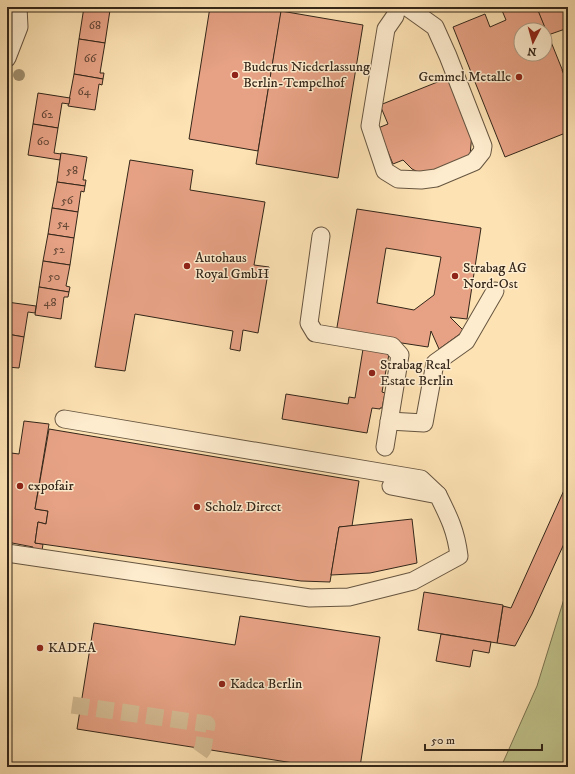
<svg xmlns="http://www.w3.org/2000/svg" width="575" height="774" font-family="'IM FELL DW Pica',serif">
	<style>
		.green { fill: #c0c38c; stroke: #7a7452 }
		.building { fill: #e7a285; stroke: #332619; fill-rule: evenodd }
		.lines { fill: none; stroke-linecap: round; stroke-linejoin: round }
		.minor-tunnel { stroke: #d5bc94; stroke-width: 17; stroke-dasharray: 17 8; stroke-linecap: butt }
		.minor-casing { stroke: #665540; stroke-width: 19 }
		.minor { stroke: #feecce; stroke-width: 17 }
		.tree { fill: #a1906e }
		.poi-dot { fill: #8f2418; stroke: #feecce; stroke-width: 1.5 }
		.labels { text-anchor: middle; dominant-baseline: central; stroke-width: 3; stroke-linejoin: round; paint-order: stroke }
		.number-label { font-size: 12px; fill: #604534 }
		.poi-label { font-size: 14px; fill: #332619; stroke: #feecce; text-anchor: start }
	</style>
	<rect width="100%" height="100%" fill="#fde2b3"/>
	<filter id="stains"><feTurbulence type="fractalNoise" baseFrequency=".005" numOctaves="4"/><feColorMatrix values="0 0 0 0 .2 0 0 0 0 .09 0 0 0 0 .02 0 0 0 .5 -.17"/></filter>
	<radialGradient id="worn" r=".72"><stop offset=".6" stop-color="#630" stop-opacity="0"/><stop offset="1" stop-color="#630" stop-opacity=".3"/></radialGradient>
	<!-- green -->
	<path class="green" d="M 568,586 L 568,767 L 501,767 L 537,686 Z"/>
	<!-- building -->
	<g class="building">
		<path d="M 84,7 L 110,10 L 105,43 L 79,39 Z"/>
		<path d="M 210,7 L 282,7 L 258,151 L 189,139 Z"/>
		<path d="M 502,7 L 537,7 L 568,84 L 568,132 L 505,157 L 453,27 L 485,14 L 490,27 L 506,20 L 501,8 ZM 521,30 L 545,30 L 545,54 L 521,54 Z"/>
		<path d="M 540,7 L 562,7 L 568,22 L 568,28 L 548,35 L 537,8 Z"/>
		<path d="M 281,11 L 363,25 L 338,178 L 256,164 Z"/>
		<path d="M 79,39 L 105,43 L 100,73 L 104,73 L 103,79 L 74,74 Z"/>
		<path d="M 568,67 L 568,84 L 562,70 Z"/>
		<path d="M 74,74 L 103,79 L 102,85 L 99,84 L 95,110 L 68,106 Z"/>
		<path d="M 450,77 L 472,133 L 470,156 L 430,172 L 418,172 L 412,169 L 403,160 L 393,164 L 378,128 L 388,124 L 380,105 Z"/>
		<path d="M 38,93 L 70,98 L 69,104 L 62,103 L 58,128 L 33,124 Z"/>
		<path d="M 33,124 L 58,128 L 54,153 L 61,154 L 60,160 L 28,155 Z"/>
		<path d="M 61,153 L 87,157 L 83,180 L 86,180 L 85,186 L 57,182 Z"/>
		<path d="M 130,160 L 193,170 L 190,190 L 265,202 L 254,265 L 269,267 L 258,333 L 243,330 L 240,351 L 230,349 L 233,331 L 135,314 L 125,371 L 95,367 Z"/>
		<path d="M 57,182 L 85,186 L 84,192 L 81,191 L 78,212 L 52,208 Z"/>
		<path d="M 52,208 L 78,212 L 74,238 L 48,234 Z"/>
		<path d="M 357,209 L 481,228 L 467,319 L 450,317 L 464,331 L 439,349 L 431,331 L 428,347 L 336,333 ZM 386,248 L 441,257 L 434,295 L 414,310 L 377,303 Z"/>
		<path d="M 48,234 L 74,238 L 70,265 L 43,261 Z"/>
		<path d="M 43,261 L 70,265 L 66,286 L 70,287 L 69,292 L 39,287 Z"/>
		<path d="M 39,287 L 69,292 L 68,297 L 64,297 L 61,319 L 35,315 Z"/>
		<path d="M 7,302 L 36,306 L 35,313 L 28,312 L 24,337 L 7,334 Z"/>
		<path d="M 7,334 L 24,337 L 19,368 L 7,367 Z"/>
		<path d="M 363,349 L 389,354 L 382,392 L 385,393 L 382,408 L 380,408 L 380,409 L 372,408 L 367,433 L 282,419 L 286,394 L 348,404 L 349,397 L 355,398 Z"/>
		<path d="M 24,421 L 49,424 L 35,509 L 48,511 L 46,524 L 38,522 L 35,543 L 43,544 L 42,551 L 32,549 L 33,547 L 7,542 L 7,492 L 11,466 L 9,466 L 11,453 L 19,454 Z"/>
		<path d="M 49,429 L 359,481 L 352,526 L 339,527 L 330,582 L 301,581 L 35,543 L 38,522 L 46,524 L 48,511 L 35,509 Z"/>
		<path d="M 7,453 L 11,453 L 9,466 L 7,466 Z"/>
		<path d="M 565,488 L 568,489 L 568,535 L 532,614 L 515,646 L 497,643 L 503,606 L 511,608 Z"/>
		<path d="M 412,519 L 417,563 L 370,573 L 331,575 L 339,527 Z"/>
		<path d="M 424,592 L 503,605 L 497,643 L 418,630 Z"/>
		<path d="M 240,616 L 380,637 L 360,767 L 319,767 L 77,729 L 94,623 L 235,645 Z"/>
		<path d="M 441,634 L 491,642 L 489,653 L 473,650 L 470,667 L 436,661 Z"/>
	</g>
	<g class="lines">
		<!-- minor-tunnel -->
		<path class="minor-tunnel" d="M 72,705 L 207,724 L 203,749 L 198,756"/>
		<defs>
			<g id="minor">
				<path d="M 397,7 L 395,16 L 386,29 L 370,126 L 385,171 L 398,179 L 421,180 L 436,178 L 474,162 L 482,152 L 483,146 L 448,56 L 435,27 L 407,7"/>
				<path d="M 7,58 L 19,27 L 18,7"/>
				<path d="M 321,236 L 309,323 L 315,333 L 392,346 L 400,355 L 385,447"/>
				<path d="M 64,419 L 421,479 L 438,495"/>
				<path d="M 389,421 L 424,423 L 435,363 L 466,341 L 495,291"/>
				<path d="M 7,553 L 310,598 L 349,597 L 413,581 L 459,556 C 456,531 449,517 438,495 L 391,486"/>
			</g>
		</defs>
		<!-- minor casing -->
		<use href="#minor" class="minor-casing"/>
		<!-- minor -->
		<use href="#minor" class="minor"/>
	</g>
	<!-- trees -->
	<circle class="tree" cx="19" cy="75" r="6"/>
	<!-- markers -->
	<g class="poi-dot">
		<circle cx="235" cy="75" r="4"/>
		<circle cx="519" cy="77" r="4"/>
		<circle cx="187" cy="266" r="4"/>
		<circle cx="455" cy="276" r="4"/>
		<circle cx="372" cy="373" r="4"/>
		<circle cx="20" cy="486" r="4"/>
		<circle cx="197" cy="507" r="4"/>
		<circle cx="40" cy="648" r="4"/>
		<circle cx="222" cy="684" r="4"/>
	</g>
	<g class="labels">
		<!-- number labels -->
		<g class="number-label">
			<text x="95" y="25">68</text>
			<text x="90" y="58">66</text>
			<text x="84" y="91">64</text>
			<text x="47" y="114">62</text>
			<text x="43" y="141">60</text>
			<text x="72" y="170">58</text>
			<text x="67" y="200">56</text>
			<text x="63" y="223">54</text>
			<text x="59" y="249">52</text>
			<text x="54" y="276">50</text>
			<text x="50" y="302">48</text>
		</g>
		<!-- poi labels -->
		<g class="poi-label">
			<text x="243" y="67">Buderus Niederlassung<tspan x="243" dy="16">Berlin-Tempelhof</tspan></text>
			<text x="511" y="77" text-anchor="end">Gemmel Metalle</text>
			<text x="195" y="258">Autohaus<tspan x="195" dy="16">Royal GmbH</tspan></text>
			<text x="463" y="268">Strabag AG<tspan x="463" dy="16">Nord-Ost</tspan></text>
			<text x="380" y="365">Strabag Real<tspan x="380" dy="16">Estate Berlin</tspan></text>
			<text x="28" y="486">expofair</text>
			<text x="205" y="507">Scholz Direct</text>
			<text x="48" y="648">KADEA</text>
			<text x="230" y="684">Kadea Berlin</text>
		</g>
	</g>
	<!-- margin -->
	<rect width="575" height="774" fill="none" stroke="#fde2b3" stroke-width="24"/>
	<rect x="8" y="8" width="559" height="758" fill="none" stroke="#332619" stroke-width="2"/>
	<rect x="12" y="12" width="551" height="750" fill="none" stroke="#332619"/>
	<!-- north arrow -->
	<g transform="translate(533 42) rotate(186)"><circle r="19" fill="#feecce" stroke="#ad9d86"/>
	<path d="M0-3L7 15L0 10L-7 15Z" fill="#8f2418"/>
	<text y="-6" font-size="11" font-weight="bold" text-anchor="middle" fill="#332619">N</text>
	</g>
	<!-- scale -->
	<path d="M425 744v6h117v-6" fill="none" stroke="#332619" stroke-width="2"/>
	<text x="431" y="744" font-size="12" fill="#332619" stroke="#feecce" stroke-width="3" paint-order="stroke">50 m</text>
	<rect width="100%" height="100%" filter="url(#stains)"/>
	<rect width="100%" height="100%" fill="url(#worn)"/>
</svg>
